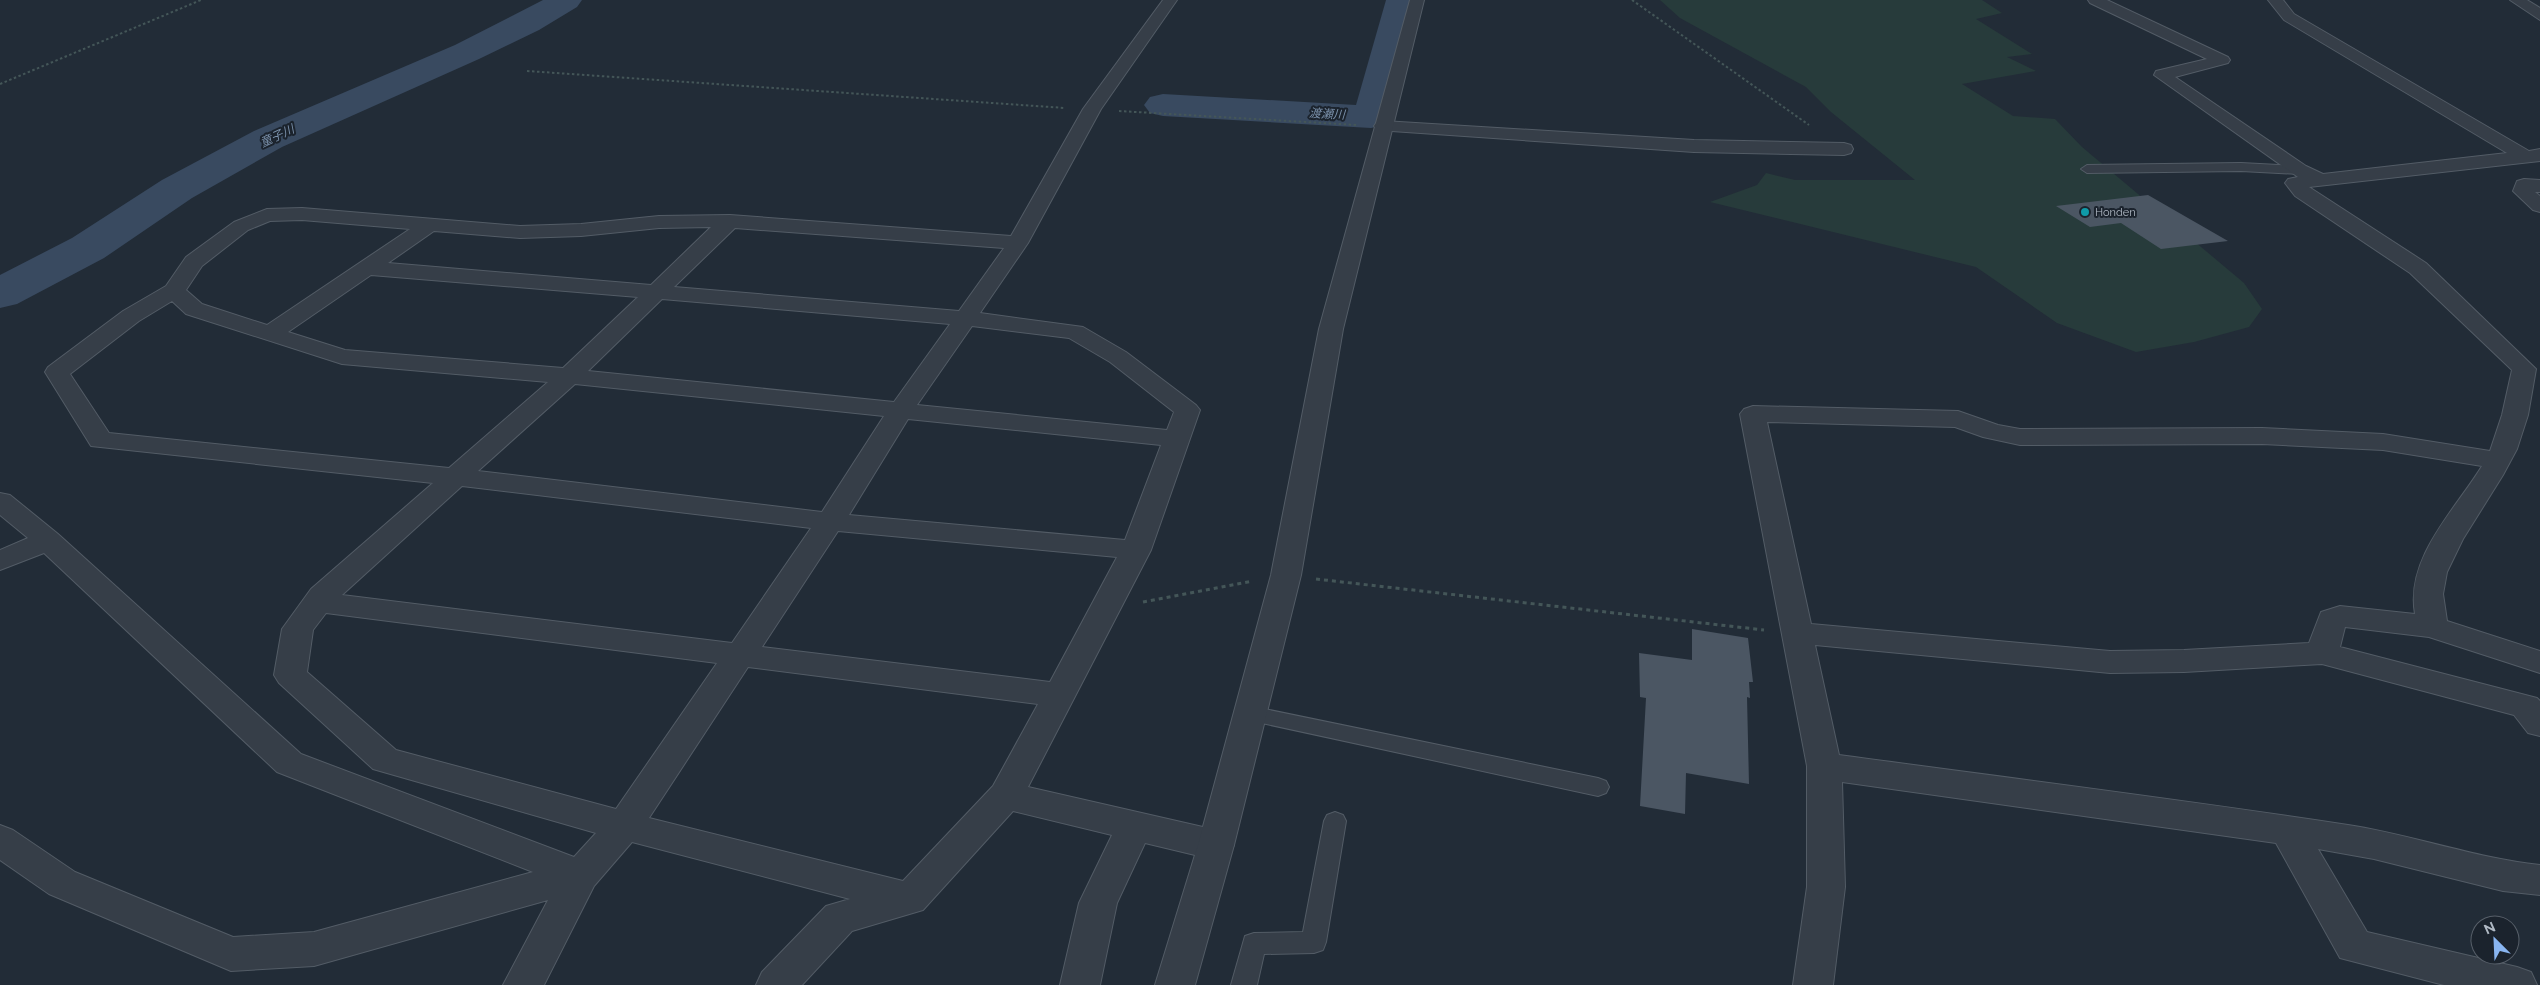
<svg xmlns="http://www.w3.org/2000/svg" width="2540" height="985" font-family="Raleway,'Noto Sans JP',sans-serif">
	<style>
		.green { fill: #273b3b }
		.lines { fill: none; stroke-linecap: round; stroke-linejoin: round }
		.river { fill: #394a60; fill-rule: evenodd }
		.building { fill: #4b5663 }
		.service-casing { stroke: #535c66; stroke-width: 2 }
		.minor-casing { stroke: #535c66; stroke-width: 2 }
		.tertiary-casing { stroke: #535c66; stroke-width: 2 }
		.path-far1 { stroke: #445658; stroke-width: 2; stroke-dasharray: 2.5 2.5; stroke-linecap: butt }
		.path { stroke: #445658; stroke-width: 3; stroke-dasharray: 4 4; stroke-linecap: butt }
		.service { fill: #363e48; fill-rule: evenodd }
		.minor { fill: #363e48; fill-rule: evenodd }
		.tertiary { fill: #363e48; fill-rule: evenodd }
		.culture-dot { fill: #0f9aa8; stroke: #1b232d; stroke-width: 2 }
		.labels { text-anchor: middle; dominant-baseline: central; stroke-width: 4; stroke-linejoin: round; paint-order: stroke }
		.far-poi-label { font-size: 11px; fill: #b0b9c4; stroke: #1b232d; text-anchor: start }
		.far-water-label { font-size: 12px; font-style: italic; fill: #7a90aa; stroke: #1b232d }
	</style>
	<rect width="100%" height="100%" fill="#222c37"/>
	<!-- green -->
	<path class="green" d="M 1660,0 L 1982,0 L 2002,13 L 1976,19 L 2032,54 L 2007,57 L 2036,71 L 1962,84 L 2013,116 L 2055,119 L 2082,147 L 2244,283 L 2262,309 L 2249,327 L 2194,342 L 2136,352 L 2057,323 L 1976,267 L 1710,202 L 1757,185 L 1766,173 L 1795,180 L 1915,180 L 1831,112 L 1806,87 L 1680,18 Z"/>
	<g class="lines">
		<!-- river -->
		<g class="river">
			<path d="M 543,0 L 582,0 L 577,7 L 539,30 L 479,59 L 282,147 L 192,198 L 104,258 L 17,304 L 0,308 L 0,275 L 72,238 L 162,180 L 254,131 L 455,45 Z"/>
			<path d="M 1386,0 L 1418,0 L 1390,117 L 1384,125 L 1371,128 L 1163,116 L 1150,113 L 1144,105 L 1150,97 L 1163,94 L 1356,105 Z"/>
		</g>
	</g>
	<!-- building -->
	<g class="building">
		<path d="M 2148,195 L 2228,241 L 2161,249 L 2121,223 L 2090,227 L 2056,206 Z"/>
		<path d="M 1692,629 L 1748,638 L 1753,682 L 1749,682 L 1750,698 L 1747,697 L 1749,784 L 1686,773 L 1685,814 L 1640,806 L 1646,698 L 1640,697 L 1639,653 L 1692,660 Z"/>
	</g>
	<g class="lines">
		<defs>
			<g id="service">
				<path d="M 2241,163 L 2299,166 L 2305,170 L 2299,174 L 2241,171 L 2087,173 L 2081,169 L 2087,165 Z"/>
				<path d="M 1250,706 L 1598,778 L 1606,781 L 1609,787 L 1606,793 L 1598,796 L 1243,719 L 1239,714 L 1243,709 Z"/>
				<path d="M 1335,812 L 1343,815 L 1346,821 L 1326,942 L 1323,950 L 1314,953 L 1264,954 L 1257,985 L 1231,985 L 1245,936 L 1254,933 L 1303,932 L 1324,821 L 1327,815 Z"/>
			</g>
			<g id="minor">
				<path d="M 1163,0 L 1177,0 L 1101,109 L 1028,243 L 980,313 L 1083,327 L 1126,352 L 1196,405 L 1200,410 L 1151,550 L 1028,787 L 1216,830 L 1229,835 L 1234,845 L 1229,855 L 1216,860 L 1145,843 L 1117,903 L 1100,985 L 1060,985 L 1079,903 L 1112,835 L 1013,811 L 923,910 L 852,931 L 802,985 L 756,985 L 762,972 L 826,906 L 850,899 L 632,842 L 594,886 L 544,985 L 503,985 L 548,900 L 314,966 L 231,971 L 49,894 L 0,860 L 0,825 L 13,830 L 75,872 L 233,937 L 314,932 L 533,872 L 277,772 L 44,553 L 0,570 L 0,550 L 28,538 L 0,515 L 0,493 L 10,495 L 58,534 L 301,754 L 574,857 L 596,833 L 373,769 L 279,683 L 274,675 L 282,629 L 311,589 L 433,483 L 91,446 L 45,372 L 48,367 L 123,311 L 166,286 L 186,257 L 234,222 L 267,209 L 302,208 L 520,226 L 581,224 L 659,216 L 730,215 L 1011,236 L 1083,109 ZM 302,220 L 410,229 L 267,325 L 202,304 L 186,290 L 202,266 L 248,230 L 270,221 ZM 711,227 L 651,285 L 388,263 L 434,231 L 520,238 L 581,236 L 659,228 ZM 735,228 L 1004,248 L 959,311 L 674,287 ZM 371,275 L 638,297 L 563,368 L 345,350 L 288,332 ZM 662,299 L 950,324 L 894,402 L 588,371 ZM 172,301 L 186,314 L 342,364 L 548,382 L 449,468 L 109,433 L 70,374 L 139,321 ZM 972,326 L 1069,338 L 1110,362 L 1174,412 L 1167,430 L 917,405 ZM 575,384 L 884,416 L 822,512 L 478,471 ZM 908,419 L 1161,445 L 1125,540 L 849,515 ZM 462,486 L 811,528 L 732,643 L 342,595 ZM 838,531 L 1117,557 L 1050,682 L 762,647 ZM 326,613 L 717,663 L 616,809 L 396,750 L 307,672 L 313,630 ZM 748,667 L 1038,704 L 993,786 L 903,881 L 649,818 Z"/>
				<path d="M 2088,0 L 2107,0 L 2228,57 L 2230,60 L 2228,63 L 2175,77 L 2306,166 L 2323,174 L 2507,153 L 2284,20 L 2268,0 L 2283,0 L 2294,14 L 2529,151 L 2540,149 L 2540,161 L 2309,187 L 2426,263 L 2536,369 L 2528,415 L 2517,449 L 2503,475 L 2463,539 L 2447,572 L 2443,594 L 2447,621 L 2540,651 L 2540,673 L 2429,637 L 2345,627 L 2340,647 L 2537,698 L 2540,701 L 2540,736 L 2528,733 L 2514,715 L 2322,664 L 2184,672 L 2110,673 L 1815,645 L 1839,755 C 2009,778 2179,799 2348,825 C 2413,835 2475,858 2540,865 L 2540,895 L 2503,891 L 2374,859 L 2318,849 L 2367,932 L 2517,967 L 2531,972 L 2537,985 L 2444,985 L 2340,958 L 2276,843 L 1842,782 L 1845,887 L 1833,985 L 1793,985 L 1807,887 L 1807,766 L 1740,414 L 1744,409 L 1753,406 L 1958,411 L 1998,425 L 2020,429 L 2262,428 L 2383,434 L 2490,451 L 2502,415 L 2512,370 L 2410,273 L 2295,196 L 2285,183 L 2288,179 L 2298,177 L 2154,75 L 2156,71 L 2207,59 L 2090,3 ZM 1767,422 L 1955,427 L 1983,437 L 2020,445 L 2262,444 L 2383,450 L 2482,466 C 2455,510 2405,558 2415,614 L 2340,606 L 2321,612 L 2309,643 L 2184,650 L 2110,651 L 1811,624 Z"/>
				<path d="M 2510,0 L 2527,0 L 2540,8 L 2540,20 Z"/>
				<path d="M 1383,121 L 1694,140 L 1844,143 L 1851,145 L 1853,149 L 1851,153 L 1844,155 L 1694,152 L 1377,130 L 1374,126 L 1377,122 Z"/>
				<path d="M 2524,179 L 2540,180 L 2540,192 L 2535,192 L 2540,196 L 2540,212 L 2533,210 L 2513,191 L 2517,181 Z"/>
			</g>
			<path id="tertiary" d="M 1410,0 L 1424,0 L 1343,329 L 1301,575 L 1234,845 L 1195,985 L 1155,985 L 1198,845 L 1271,575 L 1319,329 Z"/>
		</defs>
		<!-- service casing -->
		<use href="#service" class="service-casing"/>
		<!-- minor casing -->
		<use href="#minor" class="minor-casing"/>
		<!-- tertiary casing -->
		<use href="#tertiary" class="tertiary-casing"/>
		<!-- path-far1 -->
		<g class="path-far1">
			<path d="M 1632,0 L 1809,125"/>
			<path d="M 527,71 L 1065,108"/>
			<path d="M 0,84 L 201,0"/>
			<path d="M 1119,111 L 1357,125"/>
		</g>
		<!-- path -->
		<g class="path">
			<path d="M 1316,579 L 1764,630"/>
			<path d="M 1143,602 L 1253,581"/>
		</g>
		<!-- service -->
		<use href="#service" class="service"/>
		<!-- minor -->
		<use href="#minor" class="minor"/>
		<!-- tertiary -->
		<use href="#tertiary" class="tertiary"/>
	</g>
	<!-- markers -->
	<circle class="culture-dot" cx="2085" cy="212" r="5"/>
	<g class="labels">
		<!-- far-poi labels -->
		<g class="far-poi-label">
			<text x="2095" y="212">Honden</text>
		</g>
		<!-- far-water labels -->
		<g class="far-water-label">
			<text transform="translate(1327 114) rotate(3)">渡瀬川</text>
			<text transform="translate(277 136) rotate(-25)">童子川</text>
		</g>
	</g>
	<!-- north arrow -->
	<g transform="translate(2495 940) rotate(336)"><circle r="24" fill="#1b232d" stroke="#575f69"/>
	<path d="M0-4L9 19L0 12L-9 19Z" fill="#89b5f1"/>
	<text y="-8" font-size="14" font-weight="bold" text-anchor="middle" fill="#b0b9c4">N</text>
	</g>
</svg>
